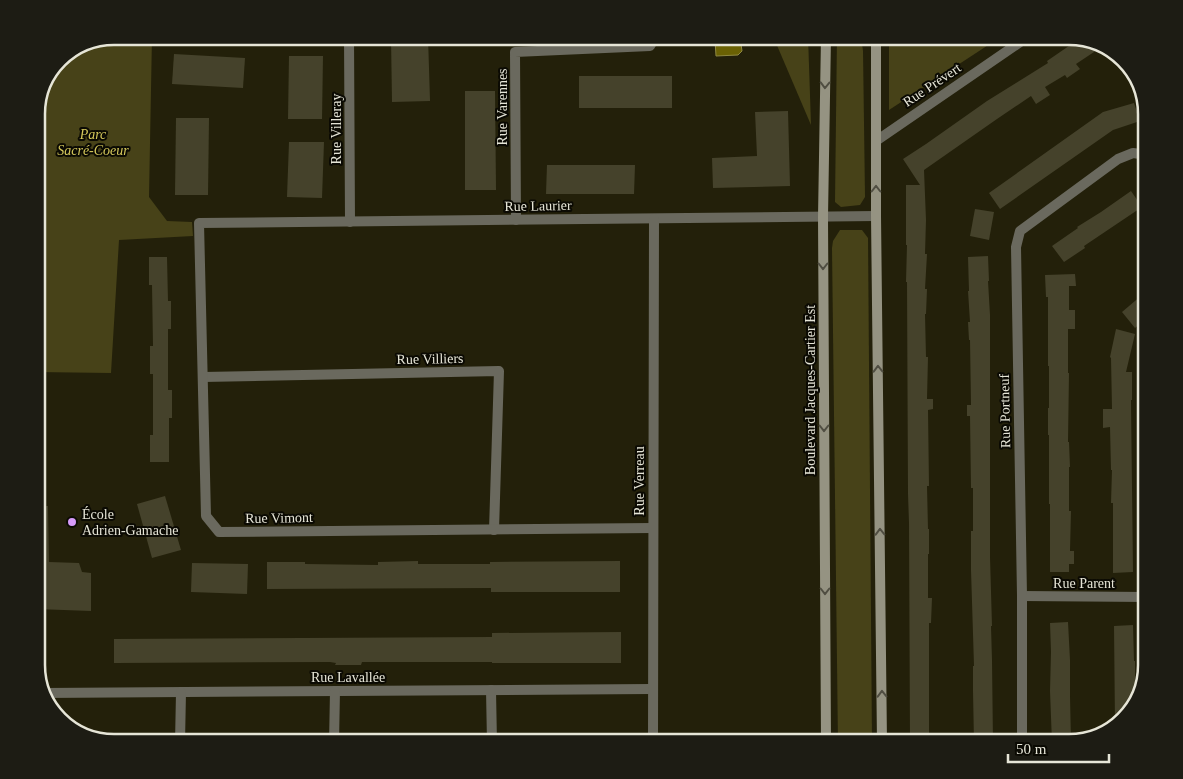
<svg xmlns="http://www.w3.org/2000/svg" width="1183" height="779" font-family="'Times New Roman',serif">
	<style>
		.green { fill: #474218 }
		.water { fill: #6a6104; stroke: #8f8943 }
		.building { fill: #45422b }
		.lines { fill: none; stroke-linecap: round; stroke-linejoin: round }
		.minor { stroke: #6a695e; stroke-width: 10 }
		.secondary { stroke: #959382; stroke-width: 10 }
		.oneway { stroke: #504e42 }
		.poi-dot { fill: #d79bf9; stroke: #0b0a03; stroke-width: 2 }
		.labels { text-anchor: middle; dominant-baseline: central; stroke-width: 4; stroke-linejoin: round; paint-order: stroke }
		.street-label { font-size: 14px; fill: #e6e5d7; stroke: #0b0a03 }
		.park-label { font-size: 14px; font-style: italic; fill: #d5c85b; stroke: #0b0a03 }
		.poi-label { font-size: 14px; fill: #e6e5d7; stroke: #0b0a03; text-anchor: start }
		.rim { fill: none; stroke: #e6e5d7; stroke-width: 2.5 }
	</style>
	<rect width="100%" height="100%" fill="#23200a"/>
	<!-- green -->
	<g class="green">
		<path d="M 114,36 L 152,36 L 149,197 L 167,221 L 192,222 L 193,236 L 119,240 L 111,373 L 36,372 L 36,109 L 59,59 Z"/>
		<path d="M 773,36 L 808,36 L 811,125 Z"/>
		<path d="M 837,36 L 861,36 L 863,51 L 865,197 L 860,205 L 841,207 L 835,202 Z"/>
		<path d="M 889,36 L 1002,36 L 889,110 Z"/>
		<path d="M 840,230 L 862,230 L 868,238 L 872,743 L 838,743 L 832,248 L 833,241 Z"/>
	</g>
	<!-- water -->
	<path class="water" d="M 736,39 L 741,44 L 742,51 L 738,55 L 716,56 L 715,40 Z"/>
	<!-- building -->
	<g class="building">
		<path d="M 391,37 L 428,37 L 430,101 L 392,102 Z"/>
		<path d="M 1079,39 L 1103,46 L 1076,64 L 1080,69 L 1067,78 L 1065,75 L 1045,87 L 1050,95 L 1036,104 L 1031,96 L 997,119 L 924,170 L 926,220 L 925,254 L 927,254 L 925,289 L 927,289 L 926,314 L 925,314 L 926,357 L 928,357 L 927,399 L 933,399 L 933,409 L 928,410 L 929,486 L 927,486 L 928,529 L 929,529 L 929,554 L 928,554 L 928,598 L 932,598 L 931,623 L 929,623 L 929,743 L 910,743 L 909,523 L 908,494 L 907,282 L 906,282 L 907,245 L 906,245 L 906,185 L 920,185 L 903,159 L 926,144 L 987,101 L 1048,63 L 1047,61 Z"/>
		<path d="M 174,54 L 245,58 L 243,88 L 172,84 Z"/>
		<path d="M 289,56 L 323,56 L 322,119 L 288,119 Z"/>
		<rect x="579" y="76" width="93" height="32"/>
		<path d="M 465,91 L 495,91 L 496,190 L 465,190 Z"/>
		<path d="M 1134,103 L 1140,121 L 1113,130 L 1000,209 L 989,193 L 1103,112 Z"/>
		<path d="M 788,111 L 790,186 L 713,188 L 712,158 L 757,156 L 755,112 Z"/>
		<path d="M 176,118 L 209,118 L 208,195 L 175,195 Z"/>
		<path d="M 289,142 L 324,142 L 322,198 L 287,197 Z"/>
		<path d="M 547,165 L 635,165 L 634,194 L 546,194 Z"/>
		<path d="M 1131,191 L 1142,207 L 1084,246 L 1085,248 L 1064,262 L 1052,246 L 1078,228 L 1077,227 L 1101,212 Z"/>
		<path d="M 975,209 L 994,212 L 989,240 L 970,236 Z"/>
		<path d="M 988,256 L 989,281 L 988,281 L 990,315 L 990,557 L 992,626 L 991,626 L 992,660 L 993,743 L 974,743 L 973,691 L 973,666 L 974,666 L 971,570 L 971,531 L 973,531 L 973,488 L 971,488 L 970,416 L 967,416 L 967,405 L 971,405 L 970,340 L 969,340 L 968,322 L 970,322 L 968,291 L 969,291 L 968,257 Z"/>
		<path d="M 149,257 L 167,257 L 168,301 L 171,301 L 171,329 L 168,329 L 168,390 L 172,390 L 172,418 L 169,418 L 169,462 L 150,462 L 150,435 L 153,435 L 153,374 L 150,374 L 150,346 L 153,346 L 152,285 L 149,285 Z"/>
		<path d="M 1075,274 L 1076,286 L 1069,286 L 1069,310 L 1075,310 L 1075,329 L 1068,329 L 1068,373 L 1069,373 L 1068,442 L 1069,442 L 1070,467 L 1069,467 L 1069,511 L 1071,511 L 1070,551 L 1074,551 L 1074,564 L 1069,564 L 1069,572 L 1050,572 L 1050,504 L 1049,504 L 1049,435 L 1048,435 L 1048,408 L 1049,408 L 1049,366 L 1048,366 L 1048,297 L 1046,297 L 1045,275 Z"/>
		<path d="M 1142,295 L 1147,300 L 1147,318 L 1135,328 L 1122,312 Z"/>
		<path d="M 1116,329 L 1135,334 L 1126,372 L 1132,372 L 1132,400 L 1131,400 L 1133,572 L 1113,573 L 1113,503 L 1111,503 L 1112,470 L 1111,470 L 1110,427 L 1103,428 L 1103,409 L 1112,409 L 1111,358 L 1110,357 Z"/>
		<path d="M 165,496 L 181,550 L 152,558 L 137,504 Z"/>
		<path d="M 36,506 L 48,506 L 49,562 L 79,563 L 82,572 L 91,573 L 91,611 L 36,609 Z"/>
		<path d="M 418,561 L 418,564 L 490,564 L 490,562 L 620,561 L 620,592 L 491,592 L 491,588 L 267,589 L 267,562 L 305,562 L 305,564 L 378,565 L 378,562 Z"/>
		<path d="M 192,563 L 248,564 L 247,594 L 191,592 Z"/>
		<path d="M 1068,622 L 1070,660 L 1070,696 L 1071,742 L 1052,743 L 1050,691 L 1051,652 L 1050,623 Z"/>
		<path d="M 1133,625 L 1134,661 L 1135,661 L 1135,690 L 1133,690 L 1134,708 L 1115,726 L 1114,626 Z"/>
		<path d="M 621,632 L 621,663 L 492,663 L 492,662 L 362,662 L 361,665 L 335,665 L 336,663 L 330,662 L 114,663 L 114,639 L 492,637 L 492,633 Z"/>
	</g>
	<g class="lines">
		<!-- minor -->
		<g class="minor">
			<path d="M 349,36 L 350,222"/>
			<path d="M 876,141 L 1029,36"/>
			<path d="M 516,220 L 515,52 L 650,46 L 656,36"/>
			<path d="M 203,377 L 499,371 L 494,530"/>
			<path d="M 653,528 L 219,532 L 206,516 L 199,223 L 876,216"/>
			<path d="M 1022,596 L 1147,597"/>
			<path d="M 491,690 L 492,743"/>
			<path d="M 43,693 L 652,689"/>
			<path d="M 180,743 L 181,692"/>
			<path d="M 334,743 L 335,691"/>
			<path d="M 653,743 L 654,219"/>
			<path d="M 1022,743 L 1022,596 L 1016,247 L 1020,231 L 1118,159 L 1133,153 L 1147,155"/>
		</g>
		<!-- secondary -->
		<g class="secondary">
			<path d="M 826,36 L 823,217 L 826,743"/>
			<path d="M 876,36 L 876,216 L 882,743"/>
		</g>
	</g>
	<!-- one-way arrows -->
	<defs><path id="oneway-chevron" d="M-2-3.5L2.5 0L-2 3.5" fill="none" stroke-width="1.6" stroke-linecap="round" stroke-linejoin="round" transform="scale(1.25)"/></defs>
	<g class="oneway">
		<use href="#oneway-chevron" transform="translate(825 85) rotate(91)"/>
		<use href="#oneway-chevron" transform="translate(876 189) rotate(-90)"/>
		<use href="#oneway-chevron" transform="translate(823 266) rotate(90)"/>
		<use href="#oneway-chevron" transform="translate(878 369) rotate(-91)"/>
		<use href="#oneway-chevron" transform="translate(824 428) rotate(90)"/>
		<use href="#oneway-chevron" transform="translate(880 532) rotate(-91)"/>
		<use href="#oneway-chevron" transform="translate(825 591) rotate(90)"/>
		<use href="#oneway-chevron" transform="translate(882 694) rotate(-91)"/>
	</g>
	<!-- markers -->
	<circle class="poi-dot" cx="72" cy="522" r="5"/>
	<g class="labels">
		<!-- street labels -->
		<g class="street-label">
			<text transform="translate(932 85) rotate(-34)">Rue Prévert</text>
			<text transform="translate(502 107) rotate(-90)">Rue Varennes</text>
			<text transform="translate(336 129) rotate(-90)">Rue Villeray</text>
			<text transform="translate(538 206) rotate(-1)">Rue Laurier</text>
			<text transform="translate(430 359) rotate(-1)">Rue Villiers</text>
			<text transform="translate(810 390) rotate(-90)">Boulevard Jacques-Cartier Est</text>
			<text transform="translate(1005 411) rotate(-91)">Rue Portneuf</text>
			<text transform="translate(639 481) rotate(-90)">Rue Verreau</text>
			<text transform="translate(279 518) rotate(-1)">Rue Vimont</text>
			<text x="1084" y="583">Rue Parent</text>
			<text x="348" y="677">Rue Lavallée</text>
		</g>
		<!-- park labels -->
		<g class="park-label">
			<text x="93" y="134">Parc<tspan x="93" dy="16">Sacré-Coeur</tspan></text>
		</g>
		<!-- poi labels -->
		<g class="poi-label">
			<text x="82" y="514">École<tspan x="82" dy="16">Adrien-Gamache</tspan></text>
		</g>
	</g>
	<!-- crop -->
	<path d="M0 0H1183V779H0ZM114 45H1069A69 69 0 0 1 1138 114V665A69 69 0 0 1 1069 734H114A69 69 0 0 1 45 665V114A69 69 0 0 1 114 45Z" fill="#1d1c14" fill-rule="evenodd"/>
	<path class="rim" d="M114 45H1069A69 69 0 0 1 1138 114V665A69 69 0 0 1 1069 734H114A69 69 0 0 1 45 665V114A69 69 0 0 1 114 45Z"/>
	<!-- scale -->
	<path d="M1008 754v8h101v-8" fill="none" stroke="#e6e5d7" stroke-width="2.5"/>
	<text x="1016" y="754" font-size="15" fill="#e6e5d7" stroke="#0b0a03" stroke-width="4" paint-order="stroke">50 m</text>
</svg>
